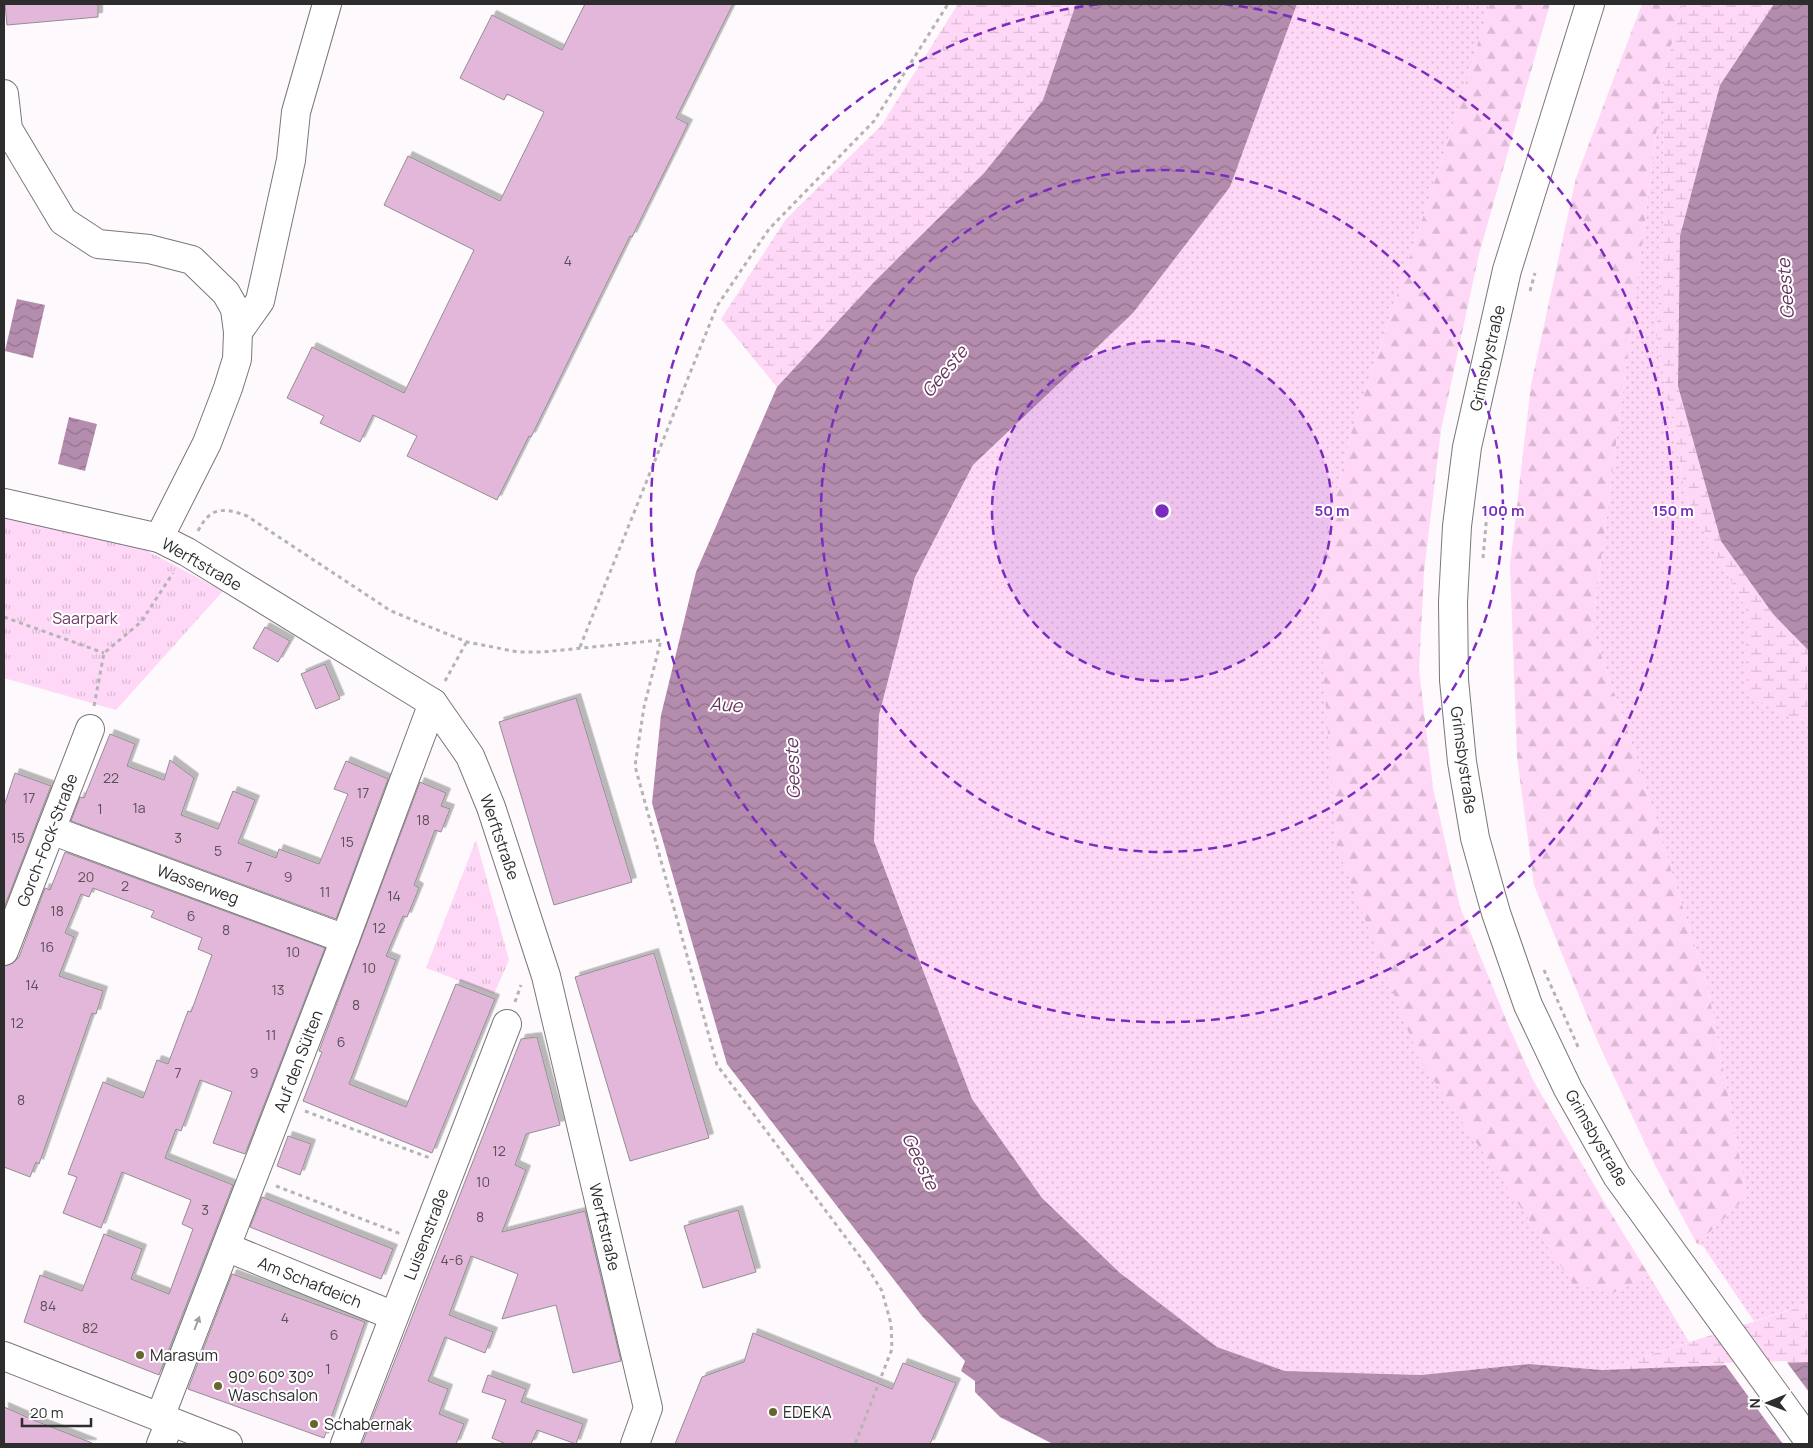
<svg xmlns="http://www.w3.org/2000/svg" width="1813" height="1448" font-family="Manrope,sans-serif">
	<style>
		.grass { fill: url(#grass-dots) }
		.forest { fill: url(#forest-firs) }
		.wetland { fill: url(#wetland-marsh) }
		.park { fill: url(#park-tufts) }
		.water { fill: url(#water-waves) }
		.pier { fill: #fdf9fc }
		.building { fill: #e2b7d9; stroke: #928f91; filter: url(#shadow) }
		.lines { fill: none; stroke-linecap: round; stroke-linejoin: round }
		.minor-casing { stroke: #7a777a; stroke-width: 30 }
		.major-casing { stroke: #7a777a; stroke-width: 30 }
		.highway-casing { stroke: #7a777a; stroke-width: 30 }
		.path { stroke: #b6b3b5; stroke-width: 3; stroke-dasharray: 4 4; stroke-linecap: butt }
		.minor { stroke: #fff; stroke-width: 28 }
		.major { stroke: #fff; stroke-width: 28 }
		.highway { stroke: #fff; stroke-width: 28 }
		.oneway { fill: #a1a0a1 }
		.ring { fill: none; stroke: #7b2cbf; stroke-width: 2.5; stroke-dasharray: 9 6 }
		.poi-dot { fill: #686531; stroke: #fff; stroke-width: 2 }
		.labels { text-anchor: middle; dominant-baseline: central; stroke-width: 4; stroke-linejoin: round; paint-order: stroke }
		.number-label { font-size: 14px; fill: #5b5059 }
		.street-label { font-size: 16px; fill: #2e2d2e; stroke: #fff }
		.park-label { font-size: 16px; fill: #6e3966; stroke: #fff }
		.poi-label { font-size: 16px; fill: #2e2d2e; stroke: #fff; text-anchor: start }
		.water-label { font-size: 18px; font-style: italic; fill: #673360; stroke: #fff }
		.centre { fill: #7b2cbf; stroke: #fff; stroke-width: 2.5 }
		.ring-label { font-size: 15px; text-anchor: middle; font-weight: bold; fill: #7b2cbf; stroke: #fff; stroke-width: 4; stroke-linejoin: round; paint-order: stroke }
	</style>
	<defs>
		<pattern id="grass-dots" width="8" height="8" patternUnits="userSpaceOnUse" patternTransform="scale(1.25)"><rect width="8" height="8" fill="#fed8f6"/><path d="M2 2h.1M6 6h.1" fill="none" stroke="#dabad3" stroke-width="1.8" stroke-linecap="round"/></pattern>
		<pattern id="forest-firs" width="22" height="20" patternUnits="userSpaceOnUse" patternTransform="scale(1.25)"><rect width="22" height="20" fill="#fed8f6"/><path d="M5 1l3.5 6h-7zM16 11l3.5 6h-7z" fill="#dabad3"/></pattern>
		<pattern id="wetland-marsh" width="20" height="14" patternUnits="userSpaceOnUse" patternTransform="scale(1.25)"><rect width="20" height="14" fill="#fed8f6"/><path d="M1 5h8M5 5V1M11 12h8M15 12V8" fill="none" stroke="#dabad3"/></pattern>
		<pattern id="park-tufts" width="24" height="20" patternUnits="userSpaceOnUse" patternTransform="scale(1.25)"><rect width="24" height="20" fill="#fed8f6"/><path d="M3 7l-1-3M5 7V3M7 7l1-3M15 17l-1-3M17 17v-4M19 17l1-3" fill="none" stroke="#dabad3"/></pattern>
		<pattern id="water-waves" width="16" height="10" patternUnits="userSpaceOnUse" patternTransform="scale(1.25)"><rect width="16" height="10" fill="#b48cad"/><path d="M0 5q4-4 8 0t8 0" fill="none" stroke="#93738d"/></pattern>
		<filter id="shadow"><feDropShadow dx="4.5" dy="-4.5" stdDeviation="0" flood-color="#0004"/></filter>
	</defs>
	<rect width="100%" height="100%" fill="#fdf9fc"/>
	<!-- grass -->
	<g class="grass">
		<path d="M 1297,4 L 1490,4 L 1439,169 L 1350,437 L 1316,581 L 1613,1293 L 1649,1275 L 1689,1342 L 1602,1370 L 1529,1364 L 1421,1375 L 1285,1371 L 1217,1347 L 1120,1273 L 1042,1198 L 972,1099 L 874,840 L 879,715 L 915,577 L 973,465 L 1133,313 L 1230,187 Z"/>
		<path d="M 1664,74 L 1663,234 L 1656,334 L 1686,497 L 1746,608 L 1746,694 L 1795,720 L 1809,719 L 1809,1304 L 1754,1321 L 1703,1246 L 1697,1244 L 1747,1197 L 1708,988 L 1631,741 L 1592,629 Z"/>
	</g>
	<!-- forest -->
	<g class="forest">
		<path d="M 1490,4 L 1550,4 L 1479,254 L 1441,430 L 1424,572 L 1419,670 L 1433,788 L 1460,907 L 1507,1022 L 1533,1080 L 1604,1202 L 1649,1275 L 1613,1293 L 1573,1284 L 1419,1059 L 1337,847 L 1316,581 L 1350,437 L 1439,169 Z"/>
		<path d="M 1642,4 L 1682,4 L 1664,74 L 1592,629 L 1631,741 L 1708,988 L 1747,1197 L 1697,1244 L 1656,1167 L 1597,1040 L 1534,885 L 1517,757 L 1510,565 L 1531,385 L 1576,178 Z"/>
	</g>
	<!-- wetland -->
	<g class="wetland">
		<path d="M 958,4 L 1076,4 L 1043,100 L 984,173 L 874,282 L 777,387 L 721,319 L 786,219 L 881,126 Z"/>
		<path d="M 1682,4 L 1774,4 L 1720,85 L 1680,236 L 1678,386 L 1773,614 L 1809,651 L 1809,719 L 1795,720 L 1746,694 L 1746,608 L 1686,497 L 1656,334 L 1663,234 L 1664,74 Z"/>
		<path d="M 1809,1304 L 1809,1362 L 1602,1370 Z"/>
	</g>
	<!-- park -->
	<g class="park">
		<path d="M 4,517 L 140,547 L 223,591 L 116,710 L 4,678 Z"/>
		<path d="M 476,840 L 509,960 L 494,994 L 426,968 Z"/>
	</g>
	<!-- water -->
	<g class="water">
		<path d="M 1076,4 L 1297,4 L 1230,187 L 1133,313 L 973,465 L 915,577 L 879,715 L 874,841 L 972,1099 L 1042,1198 L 1120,1273 L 1217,1347 L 1285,1371 L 1421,1375 L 1529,1364 L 1602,1370 L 1809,1362 L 1809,1444 L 1053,1444 L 1000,1417 L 975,1392 L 975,1381 L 961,1371 L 965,1361 L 922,1316 L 727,1064 L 652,803 L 661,715 L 696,572 L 777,387 L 874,282 L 984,173 L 1043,100 Z"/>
		<path d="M 1774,4 L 1809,4 L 1809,651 L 1773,614 L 1721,541 L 1678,386 L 1680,236 L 1720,85 Z"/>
		<path d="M 17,299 L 45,305 L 33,358 L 5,351 Z"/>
		<path d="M 69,417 L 97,424 L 85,471 L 58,464 Z"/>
	</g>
	<!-- pier -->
	<path class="pier" d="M 1786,1361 L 1809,1392 L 1809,1444 L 1783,1444 L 1724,1363 Z"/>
	<!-- building -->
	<g class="building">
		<path d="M 5,4 L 98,4 L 98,17 L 7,25 Z"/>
		<path d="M 585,4 L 733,4 L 676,118 L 688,124 L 632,237 L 630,236 L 531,437 L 529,436 L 497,500 L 407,456 L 417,436 L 373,415 L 360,442 L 320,423 L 324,416 L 287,398 L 312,347 L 404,393 L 474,250 L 384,205 L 408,156 L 500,201 L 544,112 L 507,94 L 504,100 L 460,78 L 492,15 L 562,50 Z"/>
		<path d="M 265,627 L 290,641 L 278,662 L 253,648 Z"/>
		<path d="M 325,664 L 340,699 L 316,709 L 301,674 Z"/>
		<path d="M 576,698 L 632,882 L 554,905 L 499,722 Z"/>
		<path d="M 110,734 L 135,744 L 127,766 L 164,780 L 170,760 L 194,778 L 181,815 L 218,829 L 233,791 L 255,800 L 238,843 L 276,858 L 279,849 L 319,864 L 348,794 L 334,789 L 346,761 L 388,779 L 336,919 L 71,821 L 80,797 L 84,798 Z"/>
		<path d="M 15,773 L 51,786 L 4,908 L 4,806 Z"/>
		<path d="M 420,782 L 446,793 L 441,806 L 450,809 L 441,832 L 435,830 L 414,885 L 419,888 L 407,917 L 403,916 L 386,956 L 396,960 L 349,1084 L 406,1107 L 456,984 L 495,999 L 432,1153 L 303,1101 L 322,1052 L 319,1051 Z"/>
		<path d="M 65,852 L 325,948 L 245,1154 L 213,1143 L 232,1092 L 200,1080 L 181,1131 L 176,1129 L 165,1158 L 233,1185 L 159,1375 L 24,1322 L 40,1275 L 82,1291 L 104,1234 L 142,1249 L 131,1279 L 169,1294 L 193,1229 L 182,1224 L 191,1200 L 122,1172 L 101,1228 L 63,1213 L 77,1177 L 68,1174 L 103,1082 L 143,1098 L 157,1060 L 168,1064 L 188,1011 L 191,1012 L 212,955 L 198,949 L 202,938 L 151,917 L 154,911 L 93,888 L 89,897 L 81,894 L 65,933 L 74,937 L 59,976 L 103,991 L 96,1014 L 92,1013 L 39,1164 L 36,1162 L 30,1177 L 4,1167 L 4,966 L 13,963 L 19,957 L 45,888 L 50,890 Z"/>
		<path d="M 654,953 L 709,1138 L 630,1161 L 575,977 Z"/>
		<path d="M 537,1037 L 560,1125 L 526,1134 L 515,1165 L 526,1170 L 502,1232 L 585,1211 L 621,1361 L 573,1373 L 556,1305 L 502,1319 L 518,1274 L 471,1256 L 449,1315 L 493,1332 L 485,1353 L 445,1337 L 428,1381 L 448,1389 L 439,1414 L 464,1424 L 456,1444 L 362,1444 L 521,1039 Z"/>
		<path d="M 288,1136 L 311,1144 L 300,1175 L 277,1166 Z"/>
		<path d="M 262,1197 L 393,1249 L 381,1279 L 250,1227 Z"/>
		<path d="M 738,1210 L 756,1272 L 703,1288 L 684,1226 Z"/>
		<path d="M 232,1274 L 365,1322 L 324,1438 L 188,1389 Z"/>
		<path d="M 753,1333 L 892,1389 L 903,1363 L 956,1383 L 930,1444 L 675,1444 L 702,1377 L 744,1362 Z"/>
		<path d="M 488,1375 L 526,1389 L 521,1402 L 583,1424 L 576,1444 L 537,1430 L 531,1444 L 506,1444 L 492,1438 L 506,1400 L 482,1392 Z"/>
		<path d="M 4,1407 L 36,1421 L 92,1443 L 92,1444 L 4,1444 Z"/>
	</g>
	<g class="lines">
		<defs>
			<g id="minor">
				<path d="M 4,94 L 8,129 L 63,221 L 98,244 L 149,249 L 192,260 L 226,293 L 235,309 L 238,332 L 237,359 L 228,388 L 207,443 L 159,538"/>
				<path d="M 238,332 L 260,301 L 291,160 L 296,112 L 327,4"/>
				<path d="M 4,503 L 159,538 L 187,552 L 433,703 L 470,756 L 491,807 L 546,976 L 648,1408 L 635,1444"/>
				<path d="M 51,830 L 345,939"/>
				<path d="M 4,951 L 90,729"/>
				<path d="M 226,1247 L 394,1316"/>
				<path d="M 160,1417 L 345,939 L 433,703"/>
				<path d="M 161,1444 L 170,1422"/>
				<path d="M 345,1444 L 507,1024"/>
			</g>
			<path id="major" d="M 4,1356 L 228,1444"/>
			<path id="highway" d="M 1590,4 L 1507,270 L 1467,447 L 1457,526 L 1453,602 L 1454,680 L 1462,762 L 1475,838 L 1496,913 L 1528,1005 L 1568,1089 L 1617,1176 L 1809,1441"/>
		</defs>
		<!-- minor casing -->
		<use href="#minor" class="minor-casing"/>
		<!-- major casing -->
		<use href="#major" class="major-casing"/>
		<!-- highway casing -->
		<use href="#highway" class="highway-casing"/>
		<!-- path -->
		<g class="path">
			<path d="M 1530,291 L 1535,273"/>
			<path d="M 198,531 C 210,507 223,507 247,516 L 391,611 L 467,642 L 518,652 L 543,652 L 661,640 L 644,707 L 635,766 L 717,1065 L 864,1262 L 882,1291 L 891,1324 L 892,1349 L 855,1444"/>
			<path d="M 1483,558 L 1488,502"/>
			<path d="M 4,617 L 104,653"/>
			<path d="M 580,647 L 717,306 L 769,229 L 874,121 L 948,4"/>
			<path d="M 445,681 L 466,643"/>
			<path d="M 94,706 L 104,653 L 141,622 L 173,573"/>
			<path d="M 1544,970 L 1579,1049"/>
			<path d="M 515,1002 L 521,985"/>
			<path d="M 305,1111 L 430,1158"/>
			<path d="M 276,1186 L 401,1234"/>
		</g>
		<!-- minor -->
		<use href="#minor" class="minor"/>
		<!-- major -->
		<use href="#major" class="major"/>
		<!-- highway -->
		<use href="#highway" class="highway"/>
	</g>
	<!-- one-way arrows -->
	<defs><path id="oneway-solid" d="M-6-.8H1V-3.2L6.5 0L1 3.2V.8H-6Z" transform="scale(1.25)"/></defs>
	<use class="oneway" href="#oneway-solid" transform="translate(197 1323) rotate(-69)"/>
	<!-- distance rings -->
	<circle cx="1162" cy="511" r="170" fill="#7b2cbf" fill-opacity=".12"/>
	<g class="ring">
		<circle cx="1162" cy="511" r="170"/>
		<circle cx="1162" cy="511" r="341"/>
		<path d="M1224 4A511 511 0 1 1 1100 4"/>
	</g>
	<!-- markers -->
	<g class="poi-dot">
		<circle cx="140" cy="1355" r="5"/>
		<circle cx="218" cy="1386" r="5"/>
		<circle cx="773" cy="1412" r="5"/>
		<circle cx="314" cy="1424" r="5"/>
	</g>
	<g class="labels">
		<!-- number labels -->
		<g class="number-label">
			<text x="568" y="260">4</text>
			<text x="111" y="777">22</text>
			<text x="363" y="792">17</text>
			<text x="29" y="797">17</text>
			<text x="139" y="807">1a</text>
			<text x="100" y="808">1</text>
			<text x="423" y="819">18</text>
			<text x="18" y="837">15</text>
			<text x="178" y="837">3</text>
			<text x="347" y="841">15</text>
			<text x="218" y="850">5</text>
			<text x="249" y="866">7</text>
			<text x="86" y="876">20</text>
			<text x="288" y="876">9</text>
			<text x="125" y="885">2</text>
			<text x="325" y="891">11</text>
			<text x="394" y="895">14</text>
			<text x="57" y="910">18</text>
			<text x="191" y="915">6</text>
			<text x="379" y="927">12</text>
			<text x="226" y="929">8</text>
			<text x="47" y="946">16</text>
			<text x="293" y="951">10</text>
			<text x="369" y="967">10</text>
			<text x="32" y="984">14</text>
			<text x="278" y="989">13</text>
			<text x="356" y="1004">8</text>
			<text x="17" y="1022">12</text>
			<text x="271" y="1034">11</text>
			<text x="341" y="1041">6</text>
			<text x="178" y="1072">7</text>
			<text x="254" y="1072">9</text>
			<text x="21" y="1099">8</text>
			<text x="499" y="1150">12</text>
			<text x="483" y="1181">10</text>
			<text x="205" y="1209">3</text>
			<text x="480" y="1216">8</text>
			<text x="452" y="1259">4-6</text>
			<text x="48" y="1305">84</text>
			<text x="285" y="1317">4</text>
			<text x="90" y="1327">82</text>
			<text x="334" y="1334">6</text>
			<text x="328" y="1368">1</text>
		</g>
		<!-- street labels -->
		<g class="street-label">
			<text transform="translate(1487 358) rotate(-77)">Grimsbystraße</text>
			<text transform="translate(202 564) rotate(30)">Werftstraße</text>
			<text transform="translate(1464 760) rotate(82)">Grimsbystraße</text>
			<text transform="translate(500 837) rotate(71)">Werftstraße</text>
			<text transform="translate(47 840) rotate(-69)">Gorch-Fock-Straße</text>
			<text transform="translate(198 884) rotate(20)">Wasserweg</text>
			<text transform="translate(298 1061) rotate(-69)">Auf den Sülten</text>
			<text transform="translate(1597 1138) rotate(60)">Grimsbystraße</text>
			<text transform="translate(605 1227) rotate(77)">Werftstraße</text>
			<text transform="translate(426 1234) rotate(-69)">Luisenstraße</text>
			<text transform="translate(310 1282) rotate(22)">Am Schafdeich</text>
		</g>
		<!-- park labels -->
		<g class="park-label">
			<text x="85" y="618">Saarpark</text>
		</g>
		<!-- poi labels -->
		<g class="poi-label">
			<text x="150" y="1355">Marasum</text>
			<text x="228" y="1377">90° 60° 30°<tspan x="228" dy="18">Waschsalon</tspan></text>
			<text x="783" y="1412">EDEKA</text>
			<text x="324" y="1424">Schabernak</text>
		</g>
		<!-- water labels -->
		<g class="water-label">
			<text transform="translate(1785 289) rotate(-94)">Geeste</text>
			<text transform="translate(944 371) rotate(-50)">Geeste</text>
			<text transform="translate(726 704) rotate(4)">Aue</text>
			<text transform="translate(792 769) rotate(-92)">Geeste</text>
			<text transform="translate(921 1161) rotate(64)">Geeste</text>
		</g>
	</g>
	<circle cx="1162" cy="511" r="8" class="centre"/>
	<g class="ring-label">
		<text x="1332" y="516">50 m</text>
		<text x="1503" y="516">100 m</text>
		<text x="1673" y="516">150 m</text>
	</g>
	<!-- border -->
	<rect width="1813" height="1448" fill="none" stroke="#2e2d2e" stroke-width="10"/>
	<!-- north arrow -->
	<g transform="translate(1768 1403) rotate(269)" stroke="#ffffff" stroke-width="4" paint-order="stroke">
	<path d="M0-4L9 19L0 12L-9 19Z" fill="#2e2d2e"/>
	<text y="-8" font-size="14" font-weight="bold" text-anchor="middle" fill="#2e2d2e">N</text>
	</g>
	<!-- scale -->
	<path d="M22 1418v8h69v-8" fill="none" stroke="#2e2d2e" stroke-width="2.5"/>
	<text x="30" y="1418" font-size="15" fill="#2e2d2e" stroke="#ffffff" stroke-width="4" paint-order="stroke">20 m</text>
</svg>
